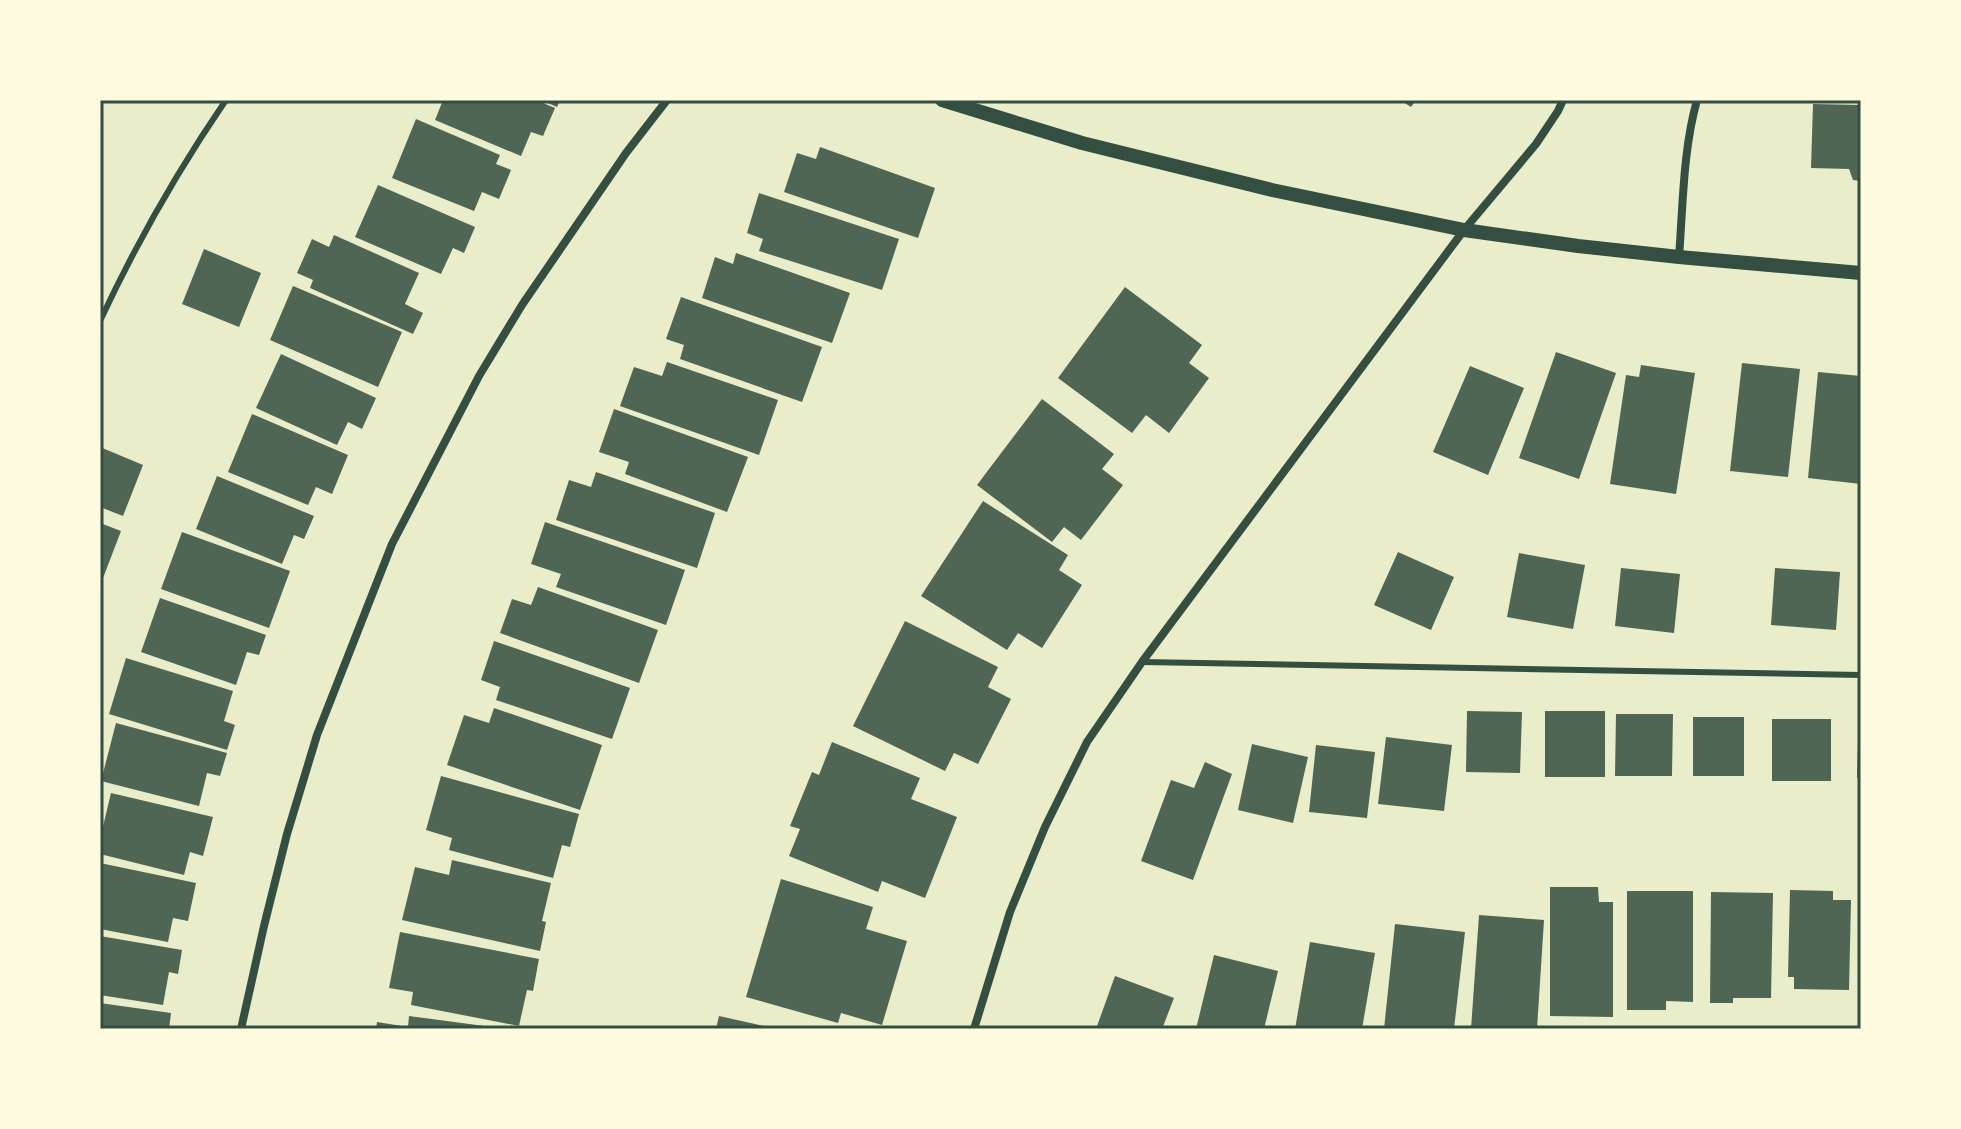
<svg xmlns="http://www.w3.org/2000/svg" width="1961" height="1129" font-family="'Noto Sans',sans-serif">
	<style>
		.building { fill: #4f6655 }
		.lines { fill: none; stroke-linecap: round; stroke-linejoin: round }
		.service { stroke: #344e41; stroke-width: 6 }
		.minor { stroke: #344e41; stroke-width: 8 }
		.tertiary { stroke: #344e41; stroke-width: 14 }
		.neatline { fill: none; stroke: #344e41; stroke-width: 3 }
	</style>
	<rect width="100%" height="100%" fill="#e9edc9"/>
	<!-- building -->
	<g class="building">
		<path d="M 443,100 L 536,100 L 555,108 L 543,136 L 531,132 L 521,156 L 435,120 Z"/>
		<path d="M 541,100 L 560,100 L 557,107 Z"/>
		<path d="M 1400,100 L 1416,100 L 1411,107 Z"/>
		<path d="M 1813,104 L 1861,105 L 1861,181 L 1853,180 L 1849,169 L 1811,168 Z"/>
		<path d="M 416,119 L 500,155 L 496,164 L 511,170 L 499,199 L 482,192 L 474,211 L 392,178 Z"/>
		<path d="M 820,147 L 935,188 L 918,238 L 784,192 L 797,153 L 816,159 Z"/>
		<path d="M 378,185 L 475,227 L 464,253 L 453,248 L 441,274 L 355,237 Z"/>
		<path d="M 759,193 L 899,239 L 882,290 L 759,251 L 763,239 L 747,233 Z"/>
		<path d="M 334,235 L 419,273 L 405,304 L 423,313 L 413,334 L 310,288 L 313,280 L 297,273 L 312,239 L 329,247 Z"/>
		<path d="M 204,249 L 261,273 L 239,327 L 182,304 Z"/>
		<path d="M 736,253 L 850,293 L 832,343 L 702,298 L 715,257 L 733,264 Z"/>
		<path d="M 293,286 L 402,332 L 378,387 L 270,340 Z"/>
		<path d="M 1125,287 L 1202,345 L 1189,363 L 1209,378 L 1169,433 L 1146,415 L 1132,433 L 1058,378 Z"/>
		<path d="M 681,297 L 822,347 L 802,402 L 680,359 L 684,345 L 666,339 Z"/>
		<path d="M 1556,352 L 1616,373 L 1579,479 L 1519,458 Z"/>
		<path d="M 281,354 L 376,398 L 362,429 L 348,422 L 337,445 L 256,408 Z"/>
		<path d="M 667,362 L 778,400 L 759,455 L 620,406 L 634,367 L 662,376 Z"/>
		<path d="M 1742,363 L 1800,369 L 1788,477 L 1730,471 Z"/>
		<path d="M 1641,365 L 1695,373 L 1676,494 L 1610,484 L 1626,375 L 1639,377 Z"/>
		<path d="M 1470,366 L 1524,388 L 1488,475 L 1433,452 Z"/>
		<path d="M 1818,372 L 1861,376 L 1861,484 L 1808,478 Z"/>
		<path d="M 1042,399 L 1114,454 L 1102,469 L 1123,485 L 1081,540 L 1064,527 L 1052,542 L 977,485 Z"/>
		<path d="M 614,409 L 748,457 L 727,512 L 625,474 L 629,462 L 599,452 Z"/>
		<path d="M 252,414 L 348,455 L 332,494 L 316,487 L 308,505 L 228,472 Z"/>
		<path d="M 100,447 L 143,465 L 123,516 L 100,507 Z"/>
		<path d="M 596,472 L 715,513 L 697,568 L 556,520 L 569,480 L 591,487 Z"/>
		<path d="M 217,476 L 314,516 L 304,539 L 294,535 L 282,564 L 196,529 Z"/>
		<path d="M 983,501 L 1068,555 L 1059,570 L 1082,585 L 1042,648 L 1018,633 L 1007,650 L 921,596 Z"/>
		<path d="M 545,522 L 685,570 L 666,625 L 556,587 L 561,574 L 531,564 Z"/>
		<path d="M 100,523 L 121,531 L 100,586 Z"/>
		<path d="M 182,532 L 290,571 L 269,628 L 161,589 Z"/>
		<path d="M 1398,552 L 1454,577 L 1431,630 L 1374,605 Z"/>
		<path d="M 1519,553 L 1585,565 L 1573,629 L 1507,617 Z"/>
		<path d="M 1621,568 L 1680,574 L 1674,633 L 1615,626 Z"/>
		<path d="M 1775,568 L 1840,572 L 1836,630 L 1771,625 Z"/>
		<path d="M 538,587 L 658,630 L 639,683 L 500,633 L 512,599 L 531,605 Z"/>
		<path d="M 160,598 L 266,635 L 259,655 L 247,652 L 236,685 L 141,652 Z"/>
		<path d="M 905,621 L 998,667 L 988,687 L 1011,699 L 978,764 L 954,753 L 945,771 L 853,726 Z"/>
		<path d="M 494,641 L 630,688 L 612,739 L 496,700 L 500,687 L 481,680 Z"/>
		<path d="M 126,658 L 233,691 L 224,721 L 235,725 L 227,750 L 109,714 Z"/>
		<path d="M 494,708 L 602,745 L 580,810 L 447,765 L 464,715 L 489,723 Z"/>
		<path d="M 1467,711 L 1522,712 L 1520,773 L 1466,772 Z"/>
		<rect x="1545" y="711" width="60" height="66"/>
		<path d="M 1616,714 L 1673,714 L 1672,776 L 1615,776 Z"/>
		<rect x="1693" y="717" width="51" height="59"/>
		<rect x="1772" y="719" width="59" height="62"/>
		<path d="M 116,723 L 227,753 L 220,776 L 207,773 L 199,806 L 101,781 Z"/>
		<path d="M 1386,737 L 1452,745 L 1444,811 L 1378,804 Z"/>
		<path d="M 1858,741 L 1861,741 L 1861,778 L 1857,778 Z"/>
		<path d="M 832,742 L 920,778 L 911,799 L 957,817 L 925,898 L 882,881 L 878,892 L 789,856 L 800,829 L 790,826 L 812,772 L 819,775 Z"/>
		<path d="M 1252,744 L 1308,757 L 1293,823 L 1238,810 Z"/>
		<path d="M 1316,745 L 1375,752 L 1367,818 L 1309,812 Z"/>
		<path d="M 1205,762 L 1232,774 L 1193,880 L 1141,861 L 1171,780 L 1194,788 Z"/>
		<path d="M 441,776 L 579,814 L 570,847 L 562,845 L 553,878 L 449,850 L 452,838 L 426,830 Z"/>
		<path d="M 111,793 L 213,817 L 203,856 L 190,852 L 184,875 L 100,854 L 100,839 Z"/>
		<path d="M 452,860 L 551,883 L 542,921 L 546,922 L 540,951 L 402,920 L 415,867 L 449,875 Z"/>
		<path d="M 100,863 L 196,883 L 188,921 L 173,918 L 168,942 L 100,929 Z"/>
		<path d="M 781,879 L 873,907 L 866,929 L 907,941 L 882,1025 L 841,1013 L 838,1023 L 746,997 Z"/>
		<path d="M 1550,887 L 1598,887 L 1599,902 L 1613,902 L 1613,1017 L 1550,1016 Z"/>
		<path d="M 1790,890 L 1833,891 L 1833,900 L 1851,900 L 1849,990 L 1794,989 L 1794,977 L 1788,977 Z"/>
		<path d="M 1627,891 L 1693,891 L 1693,1002 L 1666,1001 L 1666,1010 L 1627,1010 Z"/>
		<path d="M 1711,892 L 1773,893 L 1771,998 L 1733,998 L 1733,1003 L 1710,1003 Z"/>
		<path d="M 1479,915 L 1544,920 L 1537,1029 L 1471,1029 Z"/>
		<path d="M 1395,924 L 1465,932 L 1454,1029 L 1384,1029 Z"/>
		<path d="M 400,932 L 539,959 L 533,991 L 527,990 L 519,1026 L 411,1005 L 413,992 L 389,988 Z"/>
		<path d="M 100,936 L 182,950 L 178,974 L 169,972 L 163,1005 L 100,995 Z"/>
		<path d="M 1310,942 L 1375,953 L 1362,1029 L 1295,1029 Z"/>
		<path d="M 1214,955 L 1278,971 L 1264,1029 L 1196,1029 Z"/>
		<path d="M 1115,976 L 1174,998 L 1162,1029 L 1096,1029 Z"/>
		<path d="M 100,1003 L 171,1013 L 169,1029 L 100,1029 Z"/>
		<path d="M 409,1016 L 492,1027 L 492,1029 L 376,1029 L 377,1022 L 408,1027 Z"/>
		<path d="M 719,1016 L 773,1028 L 772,1029 L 716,1029 Z"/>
	</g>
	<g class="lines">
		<!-- service -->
		<g class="service">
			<path d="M 100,321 C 136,244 178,170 226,100"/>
			<path d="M 1142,662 L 1861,675"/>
		</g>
		<!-- minor -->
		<g class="minor">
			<path d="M 1679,257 C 1683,205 1683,150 1697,100"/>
			<path d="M 241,1029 L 264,926 L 287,834 L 317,735 L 392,544 L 479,376 L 522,305 L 626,153 L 667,100"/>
			<path d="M 974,1029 L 1010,912 L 1045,827 L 1087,742 L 1142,662 L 1464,230 L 1536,144 L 1558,111 L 1563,100"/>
		</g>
		<!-- tertiary -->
		<path class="tertiary" d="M 942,100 L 1082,143 L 1272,190 L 1464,230 L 1578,246 L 1679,257 L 1861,273"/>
	</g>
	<!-- border -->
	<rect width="1961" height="1129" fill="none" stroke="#fefae0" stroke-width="204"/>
	<rect x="102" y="102" width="1757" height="925" class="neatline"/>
</svg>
